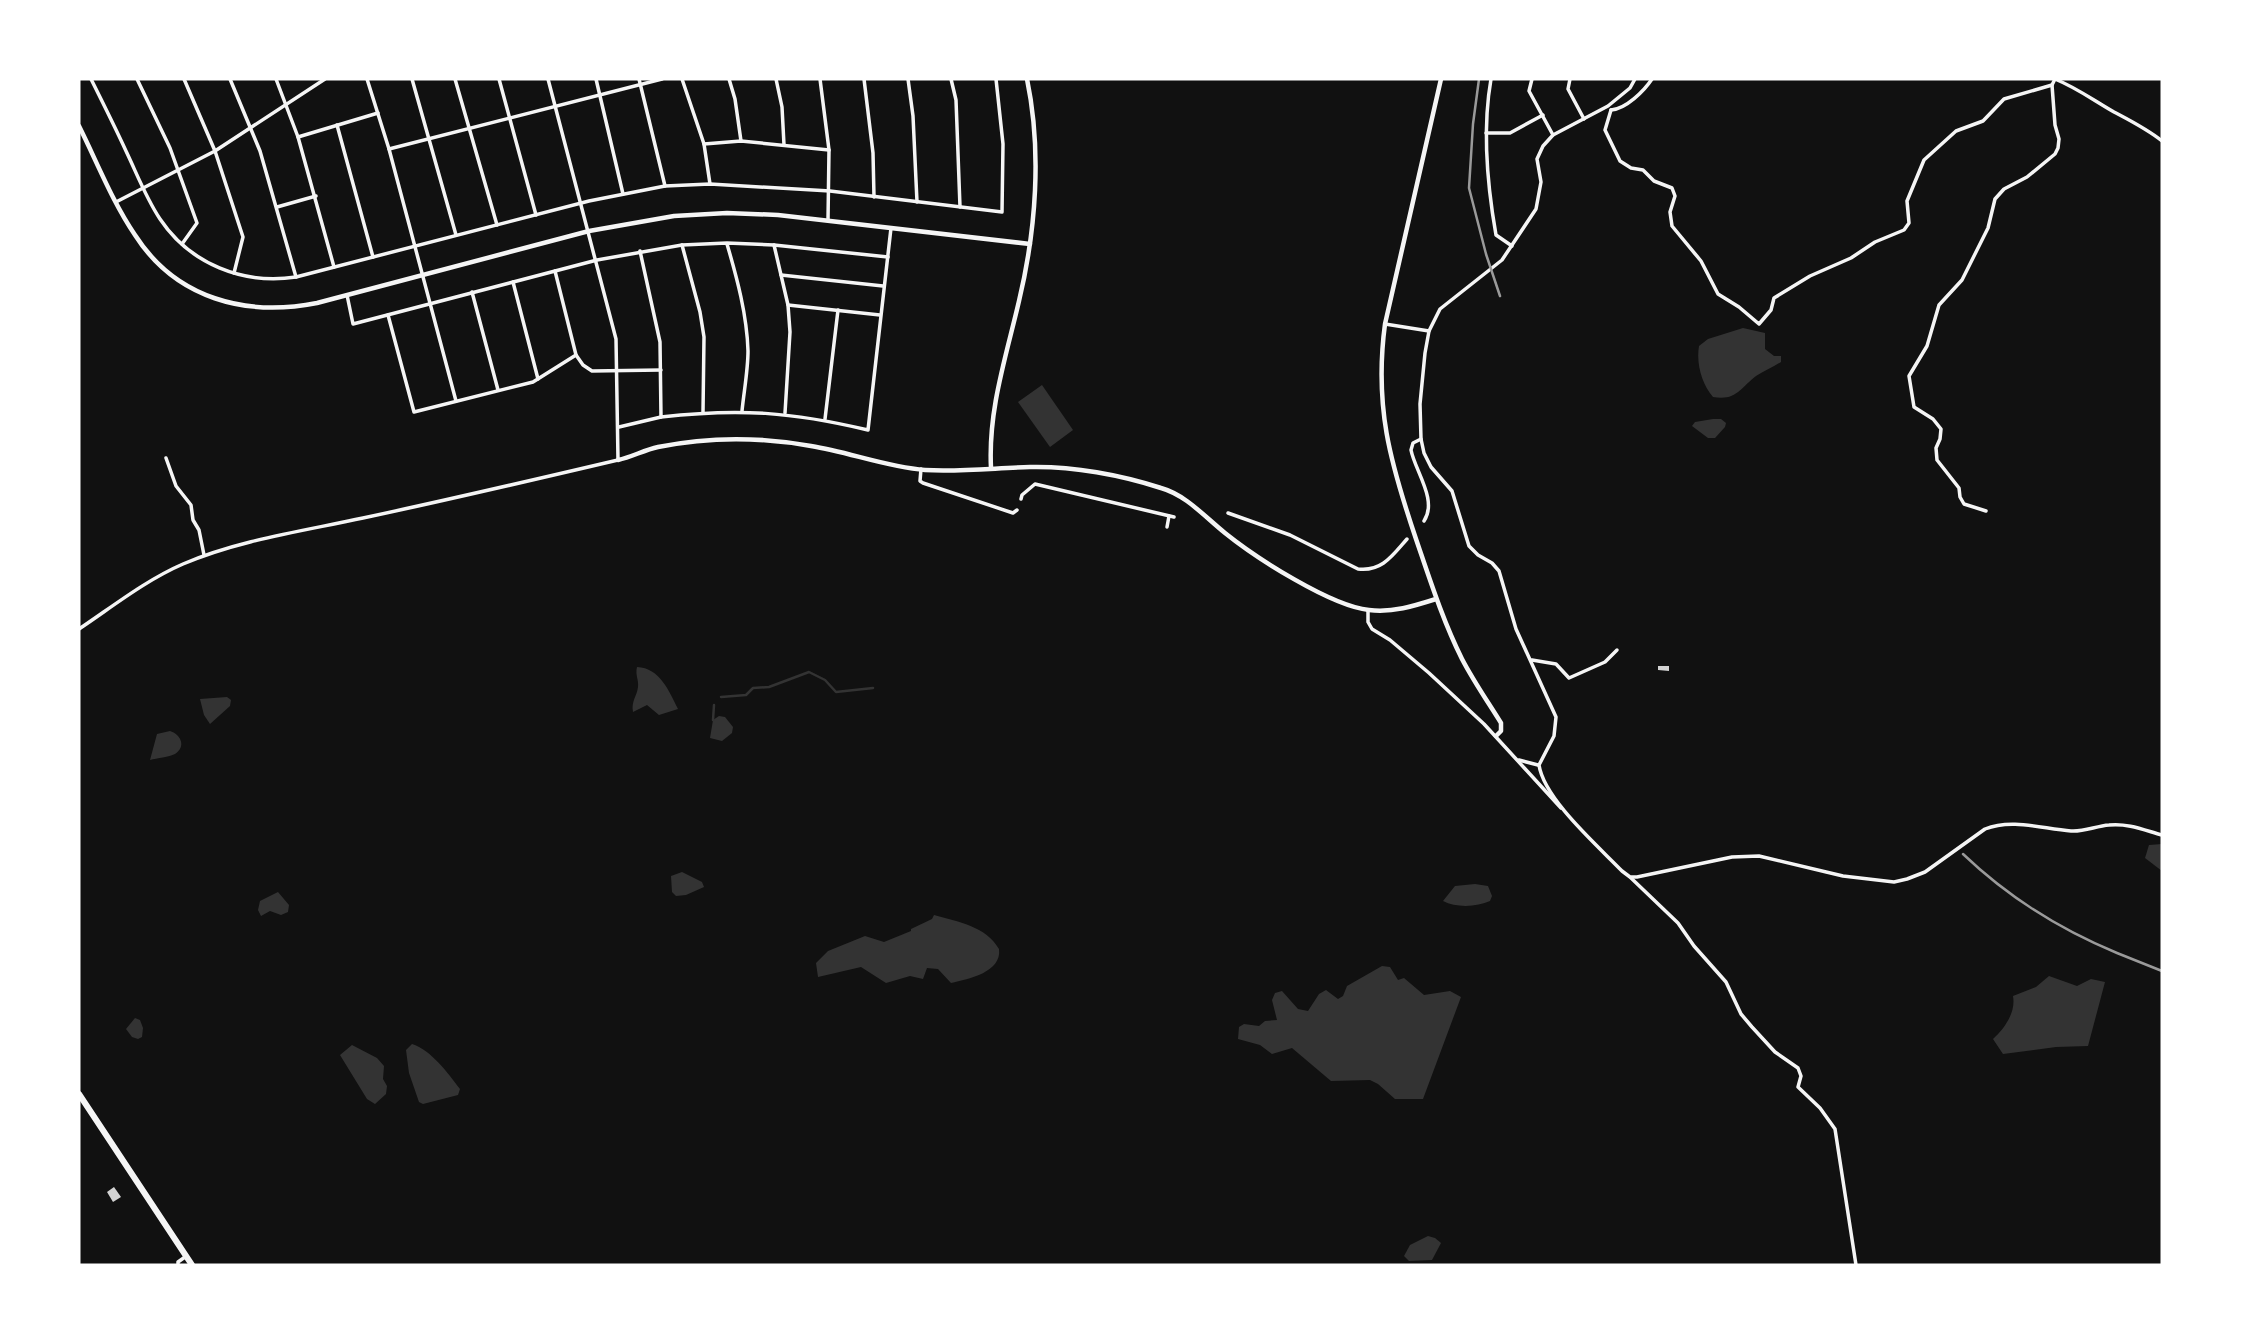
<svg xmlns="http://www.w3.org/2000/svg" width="2241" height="1344" font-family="'Work Sans',sans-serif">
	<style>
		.water { fill: #333 }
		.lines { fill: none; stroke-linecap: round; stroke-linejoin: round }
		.stream { stroke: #333; stroke-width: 2.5 }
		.building { fill: #d3d3d3 }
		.minor { stroke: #f5f5f5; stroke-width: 3.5 }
		.tertiary { stroke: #f5f5f5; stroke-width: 4.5 }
		.primary { stroke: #f5f5f5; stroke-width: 6 }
		.rail { stroke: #9a9a9a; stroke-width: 2.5 }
	</style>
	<rect width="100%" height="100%" fill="#111"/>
	<!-- water -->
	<g class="water">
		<path d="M 1743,328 L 1765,333 L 1765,349 L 1774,356 L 1781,356 L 1781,362 C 1773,367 1764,371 1756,376 C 1740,388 1737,401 1713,397 C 1702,384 1696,364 1699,346 L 1708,339 Z"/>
		<path d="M 1042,385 L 1073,430 L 1050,447 L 1018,402 Z"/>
		<path d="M 1713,419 L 1721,419 L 1726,423 L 1725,427 L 1715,438 L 1708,438 L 1692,426 L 1695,422 Z"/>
		<path d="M 637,667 C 660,668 669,691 678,709 L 659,715 L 647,705 L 633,712 C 631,701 637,696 638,687 C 639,680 635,675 637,667 Z"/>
		<path d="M 227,697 L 231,700 L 230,706 L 210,724 L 204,715 L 200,699 Z"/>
		<path d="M 719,716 L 725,717 L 733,727 L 732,733 L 722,741 L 710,738 L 713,720 Z"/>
		<path d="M 170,731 C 180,734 187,746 175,754 C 169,757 157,758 150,760 L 157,734 Z"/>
		<path d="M 2162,844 L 2162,871 L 2145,858 L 2149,845 Z"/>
		<path d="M 682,872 L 702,882 L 704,887 L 686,895 L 676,896 L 672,892 L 671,876 Z"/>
		<path d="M 1475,884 L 1488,886 L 1492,896 L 1490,901 C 1477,907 1456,908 1443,901 L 1455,886 Z"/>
		<path d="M 278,892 L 289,905 L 288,912 L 281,915 L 270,911 L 261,916 L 258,910 L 260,901 Z"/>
		<path d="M 934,915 C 958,922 986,926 999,949 C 1002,972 969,979 951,983 L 938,969 L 927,968 L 923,979 L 910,976 L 886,983 L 861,967 L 818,977 L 816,963 L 828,951 L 865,936 L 884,942 L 911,931 L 911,929 L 932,919 Z"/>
		<path d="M 1382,966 L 1390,967 L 1398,980 L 1404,978 L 1424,995 L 1450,991 L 1461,997 L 1423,1099 L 1395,1099 L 1378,1084 L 1370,1080 L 1331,1081 L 1292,1048 L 1272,1054 L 1260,1045 L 1238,1039 L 1239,1027 L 1244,1024 L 1259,1026 L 1265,1021 L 1277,1020 L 1272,1000 L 1275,993 L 1282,991 L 1298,1009 L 1308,1011 L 1319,994 L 1326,990 L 1338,999 L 1343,996 L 1347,986 Z"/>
		<path d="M 2049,976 L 2077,986 L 2091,979 L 2105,982 L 2088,1046 L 2056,1047 L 2003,1054 L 1993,1039 C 2005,1028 2016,1012 2013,996 L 2036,987 Z"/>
		<path d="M 135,1018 L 140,1020 L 143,1028 L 142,1037 L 138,1039 L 132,1037 L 126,1029 Z"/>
		<path d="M 412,1044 C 431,1050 448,1073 460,1089 L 458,1095 L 423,1104 L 419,1102 L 409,1073 L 406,1050 Z"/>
		<path d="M 352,1045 L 377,1058 L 384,1066 L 383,1079 L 387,1086 L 386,1094 L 375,1104 L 367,1099 L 340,1055 Z"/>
		<path d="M 1428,1236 L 1435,1238 L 1441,1243 L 1432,1260 L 1409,1261 L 1404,1256 L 1410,1245 Z"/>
	</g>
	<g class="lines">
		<!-- stream -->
		<g class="stream">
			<path d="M 721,697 L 746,695 L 753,688 L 769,687 L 809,672 L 825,680 L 836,692 L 873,688"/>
			<path d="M 713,720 L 714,705"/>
		</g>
	</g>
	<!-- building -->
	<g class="building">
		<path d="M 1658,666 L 1669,666 L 1669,671 L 1658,670 Z"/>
		<path d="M 114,1187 L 121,1197 L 113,1202 L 107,1192 Z"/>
	</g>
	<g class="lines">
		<!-- minor -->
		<g class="minor">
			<path d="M 91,79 C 103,103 115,127 126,151 C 137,174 146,198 160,219 C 190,264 243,285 296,277 L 589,201 L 665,186 L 710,184 L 830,191 L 1002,212 L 1003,144 L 996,79"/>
			<path d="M 137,79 L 170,148 L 197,223 L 182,244"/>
			<path d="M 184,79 L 215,151 L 243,237 L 234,273"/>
			<path d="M 230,79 L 260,151 L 296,277"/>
			<path d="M 276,79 L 298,137 L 334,267"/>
			<path d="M 367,79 L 389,149 L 456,401"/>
			<path d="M 412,79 L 456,235"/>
			<path d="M 455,79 L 497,225"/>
			<path d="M 499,79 L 536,215"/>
			<path d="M 596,79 L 623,194"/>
			<path d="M 639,79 L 665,186"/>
			<path d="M 682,79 L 704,144 L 710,184"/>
			<path d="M 729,79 L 735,99 L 741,141"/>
			<path d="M 776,79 L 782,107 L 784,145"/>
			<path d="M 820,79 L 829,150 L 828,220"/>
			<path d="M 864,79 L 873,153 L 874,197"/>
			<path d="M 908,79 L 913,116 L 917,202"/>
			<path d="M 951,79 L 956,100 L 960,207"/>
			<path d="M 1491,79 C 1482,130 1487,184 1496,235 L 1512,246"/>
			<path d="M 1532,79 L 1529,91 L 1553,135"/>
			<path d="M 1570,79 L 1568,89 L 1584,119"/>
			<path d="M 1635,79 L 1630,88 L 1608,106 L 1553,135 L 1543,146 L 1537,159 L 1541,182 L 1536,209 L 1502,260 L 1440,309 L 1429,331 L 1425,353 L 1420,404 L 1421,439 L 1424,453 L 1431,467 L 1452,491 L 1469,546 L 1478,555 L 1492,563 L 1499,571 L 1516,629 L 1556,717 L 1554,736 L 1539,765 C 1544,799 1598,846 1622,871 L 1630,877 L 1637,877 L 1732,857 L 1759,856 L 1843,876 L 1894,882 L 1907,879 L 1925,872 L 1985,829 C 2012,818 2043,829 2071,831 C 2084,832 2096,826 2109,825 C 2128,823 2144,830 2162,835"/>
			<path d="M 2055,79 C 2077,88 2093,100 2114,112 C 2131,121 2147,129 2162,141"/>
			<path d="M 1611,110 L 1605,130 L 1620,161 L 1631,168 L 1643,170 L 1654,181 L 1672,188 L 1675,196 L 1670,212 L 1672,226 L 1701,261 L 1718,294 L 1739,307 L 1759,324 L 1771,310 L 1774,298 L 1810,276 L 1851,258 L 1875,242 L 1904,230 L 1909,223 L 1907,201 L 1924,160 L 1956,131 L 1983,121 L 2004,99 L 2052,85 L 2055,79"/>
			<path d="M 1611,110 C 1626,109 1644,91 1652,79"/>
			<path d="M 337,125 L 373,257"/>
			<path d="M 1486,133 L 1510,133 L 1543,115"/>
			<path d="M 298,137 L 378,113"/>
			<path d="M 704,144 L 741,141 L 829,150"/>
			<path d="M 389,149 L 662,79"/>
			<path d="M 116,202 L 215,151 L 325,79"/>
			<path d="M 277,207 L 316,196"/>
			<path d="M 727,244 C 737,278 747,315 748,351 C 748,370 744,391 742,411"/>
			<path d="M 682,245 L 700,312 L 704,337 L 703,412"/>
			<path d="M 774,245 L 788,305 L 790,332 L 785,413"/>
			<path d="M 640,251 L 660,342 L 661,417 C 739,408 792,412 868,430 L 891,228"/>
			<path d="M 555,271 L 576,355"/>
			<path d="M 781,275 L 883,286"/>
			<path d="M 513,282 L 538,379"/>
			<path d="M 472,292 L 498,390"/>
			<path d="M 347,295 L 353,324 L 597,260 L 682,245 L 727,243 L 774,245 L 888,257"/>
			<path d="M 788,305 L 880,315"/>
			<path d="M 388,315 L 414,412 L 533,382 L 576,355 L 583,365 L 592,371 L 661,370"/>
			<path d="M 1385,324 L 1429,331"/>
			<path d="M 825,419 L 838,310"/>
			<path d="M 619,427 L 661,417"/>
			<path d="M 1421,439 L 1413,443 L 1411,450 C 1415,471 1438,500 1424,521"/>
			<path d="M 166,458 L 176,486 L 191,505 L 193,520 L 199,530 L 204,555"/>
			<path d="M 921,469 L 920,481 L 923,483 L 1013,513 L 1017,510"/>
			<path d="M 1021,499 L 1022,495 L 1035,484 L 1174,517"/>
			<path d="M 1986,511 L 1964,504 L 1960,497 L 1959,488 L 1937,460 L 1936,448 L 1940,439 L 1941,429 L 1933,419 L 1914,407 L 1909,376 L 1927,346 L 1939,305 L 1962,280 L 1988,228 L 1995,199 L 2004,189 L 2027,177 L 2055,154 L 2058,148 L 2059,139 L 2055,125 L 2052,85"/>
			<path d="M 1228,513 L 1290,535 L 1358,569 C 1382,572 1393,555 1407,539"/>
			<path d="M 1167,527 L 1169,516"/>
			<path d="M 1368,610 L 1368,622 L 1372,629 L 1390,640 L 1429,673 L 1484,724 L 1561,808"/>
			<path d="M 79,629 C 112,607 146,580 183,564 C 239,540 303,531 363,518 C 448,500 533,480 618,460 L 616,339 L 548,79"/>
			<path d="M 1532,660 L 1556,664 L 1569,678 L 1605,662 L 1617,650"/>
			<path d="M 1519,760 L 1538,765"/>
			<path d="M 1631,878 L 1678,923 L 1694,946 L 1726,982 L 1741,1014 L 1752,1027 L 1775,1052 L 1798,1068 L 1801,1076 L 1798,1087 L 1820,1108 L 1835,1129 L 1856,1265"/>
			<path d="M 178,1265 L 178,1262 L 185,1257"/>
		</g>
		<!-- tertiary -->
		<g class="tertiary">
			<path d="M 1441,79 L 1385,324 C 1374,406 1390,462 1416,539 C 1430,580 1443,621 1462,659 C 1474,682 1488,702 1501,723 L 1501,731 L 1496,736"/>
			<path d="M 79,126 C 97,162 112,201 135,235 C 176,299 246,317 317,303 L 589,231 L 674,216 L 727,213 L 778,215 L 1030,244"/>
			<path d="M 618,460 C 632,457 644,450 658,447 C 707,437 761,437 811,446 C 849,452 886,467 925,470 C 960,472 995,468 1030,467 C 1073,466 1121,475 1161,488 C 1186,495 1205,517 1225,533 C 1256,558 1331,606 1369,610 C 1392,613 1414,606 1436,599"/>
			<path d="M 991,468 C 988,410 1006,357 1019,301 C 1036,230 1042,151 1027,79"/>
		</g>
		<!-- primary -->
		<path class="primary" d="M 79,1094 L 192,1265"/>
		<!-- rail -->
		<g class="rail">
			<path d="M 1479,79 L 1473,124 L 1469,188 L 1486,254 L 1500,296"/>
			<path d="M 1963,854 C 2007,896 2061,930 2117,953 C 2132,959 2147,965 2162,971"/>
		</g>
	</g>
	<!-- border -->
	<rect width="2241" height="1344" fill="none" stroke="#ffffff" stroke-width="161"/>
</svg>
